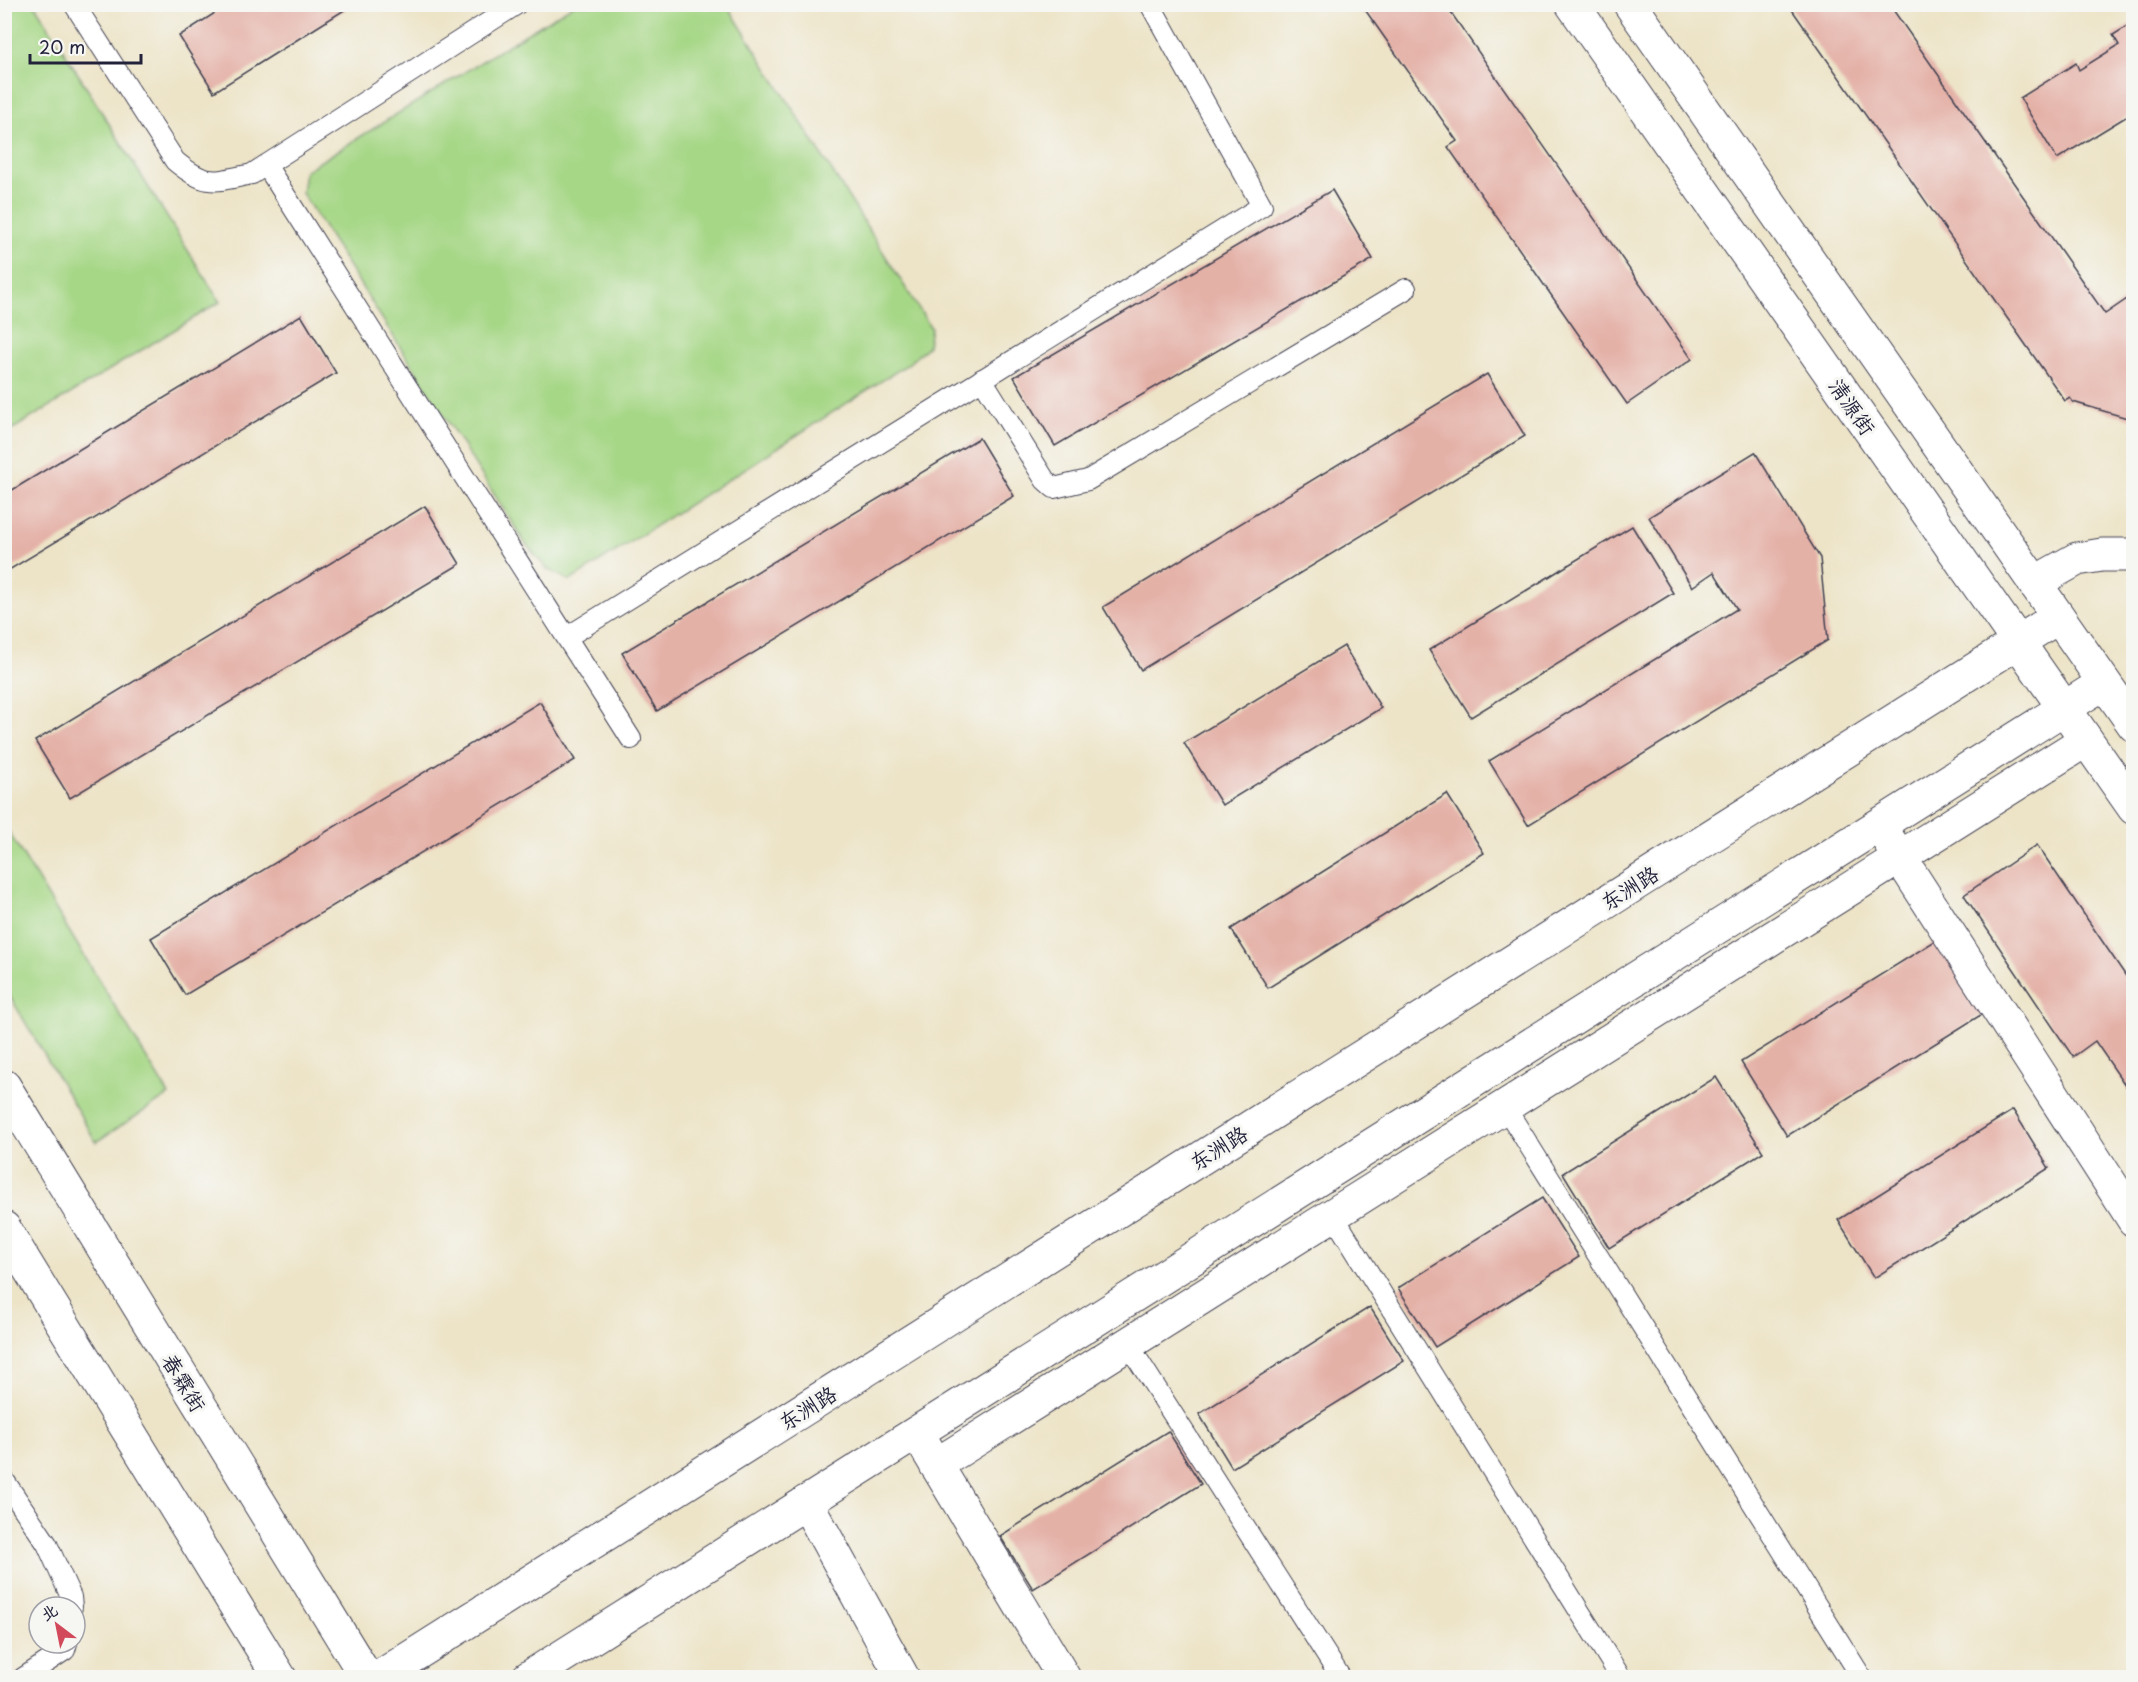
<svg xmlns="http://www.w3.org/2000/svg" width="2138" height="1682" font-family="'Playpen Sans','LXGW WenKai TC',sans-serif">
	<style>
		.green { fill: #a6d786; stroke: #647c60; stroke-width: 1.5 }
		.building { fill: #e4b1a7 }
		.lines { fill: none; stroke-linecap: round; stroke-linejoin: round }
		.lane-casing { stroke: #403f50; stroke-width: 22 }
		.street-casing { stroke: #403f50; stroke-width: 35 }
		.secondary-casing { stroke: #403f50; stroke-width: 35 }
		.lane { stroke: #fff; stroke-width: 20 }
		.street { stroke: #fff; stroke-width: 33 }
		.secondary { stroke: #fff; stroke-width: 33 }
		.labels { text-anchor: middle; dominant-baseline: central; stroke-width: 6; stroke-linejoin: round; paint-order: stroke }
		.street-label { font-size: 21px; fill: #22223b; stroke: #f6f6f2 }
	</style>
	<rect width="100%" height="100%" fill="#f6f6f2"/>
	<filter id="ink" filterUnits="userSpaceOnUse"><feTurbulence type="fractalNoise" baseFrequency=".0167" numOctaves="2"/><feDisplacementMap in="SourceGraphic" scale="12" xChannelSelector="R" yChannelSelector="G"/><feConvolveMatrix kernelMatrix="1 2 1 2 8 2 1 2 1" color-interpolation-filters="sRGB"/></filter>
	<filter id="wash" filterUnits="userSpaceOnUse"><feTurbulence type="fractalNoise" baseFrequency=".008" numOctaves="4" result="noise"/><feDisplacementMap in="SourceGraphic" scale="24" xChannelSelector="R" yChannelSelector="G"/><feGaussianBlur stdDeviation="1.35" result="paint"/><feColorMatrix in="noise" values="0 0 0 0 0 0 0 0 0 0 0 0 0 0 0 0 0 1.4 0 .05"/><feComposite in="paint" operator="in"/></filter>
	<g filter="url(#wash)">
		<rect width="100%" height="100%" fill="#ede4c8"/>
		<!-- green -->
		<g class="green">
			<path d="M 5,4 L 35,5 L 220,302 L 5,434 Z"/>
			<path d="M 573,5 L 727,5 L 931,328 L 928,346 L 908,364 L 570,581 L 547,569 L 525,543 L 302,193 L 305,171 Z"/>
			<path d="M 5,826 L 169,1095 L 96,1142 L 5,988 Z"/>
		</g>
		<g id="blocks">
			<!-- building -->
			<g class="building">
				<path d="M 229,4 L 354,4 L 214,92 L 179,36 Z"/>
				<path d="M 1361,4 L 1445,4 L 1692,359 L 1627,404 L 1448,147 L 1457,141 Z"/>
				<path d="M 1788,4 L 1889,4 L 2105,314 L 2130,297 L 2134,302 L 2134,420 L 2073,402 L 2070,398 L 2065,401 Z"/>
				<path d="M 2134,22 L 2134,112 L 2057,159 L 2020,98 L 2076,63 L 2079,70 L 2119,45 L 2113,35 Z"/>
				<path d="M 1332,190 L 1373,259 L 1055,446 L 1014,377 Z"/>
				<path d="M 301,315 L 336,373 L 4,573 L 4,495 Z"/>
				<path d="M 1487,374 L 1525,436 L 1141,670 L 1103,607 Z"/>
				<path d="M 979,438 L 1014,496 L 657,711 L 622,653 Z"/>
				<path d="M 1755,452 L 1820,558 L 1828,640 L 1528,825 L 1489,761 L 1737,609 L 1714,572 L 1692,587 L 1649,517 Z"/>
				<path d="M 425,506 L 460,564 L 70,798 L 35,741 Z"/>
				<path d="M 1632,526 L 1673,593 L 1471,717 L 1429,650 Z"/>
				<path d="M 1344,646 L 1381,708 L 1222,805 L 1184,743 Z"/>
				<path d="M 540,702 L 575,760 L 185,995 L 151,938 Z"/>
				<path d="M 1447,794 L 1484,853 L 1268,988 L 1231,929 Z"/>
				<path d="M 2037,845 L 2134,988 L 2134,1098 L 2095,1041 L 2073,1057 L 1964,895 Z"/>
				<path d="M 1938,939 L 1984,1013 L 1787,1136 L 1741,1062 Z"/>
				<path d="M 1716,1077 L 1763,1152 L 1609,1248 L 1563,1173 Z"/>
				<path d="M 2013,1110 L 2049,1168 L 1874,1278 L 1838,1220 Z"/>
				<path d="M 1542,1198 L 1579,1257 L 1435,1347 L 1398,1288 Z"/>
				<path d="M 1370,1307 L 1404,1361 L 1232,1468 L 1199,1414 Z"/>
				<path d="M 1168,1431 L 1201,1484 L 1033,1589 L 1000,1536 Z"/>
			</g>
		</g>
	</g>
	<g filter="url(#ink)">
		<use href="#blocks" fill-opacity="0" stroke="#403f50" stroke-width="1.5"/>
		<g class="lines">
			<defs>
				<g id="lane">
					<path d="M 74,4 L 175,161 C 206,187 214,182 252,174 L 517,4"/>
					<path d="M 266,165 L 631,739"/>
					<path d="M 982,379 L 1045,480 L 1054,488 L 1088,480 L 1406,289"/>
					<path d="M 567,637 L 1262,206 L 1150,4"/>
					<path d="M 1505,1107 L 1862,1678"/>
					<path d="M 1333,1215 L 1621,1678"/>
					<path d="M 1128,1344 L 1341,1678"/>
					<path d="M 4,1480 L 47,1544 L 71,1597 L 72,1607"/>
					<path d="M 23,1678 L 65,1650 L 67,1643"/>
				</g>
				<g id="street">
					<path d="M 2034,583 L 2077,559 L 2102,555 L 2134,555"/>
					<path d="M 1888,839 L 2134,1220"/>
					<path d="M 925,1446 L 1064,1678"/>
					<path d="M 936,1465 L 2086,740"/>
					<path d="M 806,1502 L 903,1678"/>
				</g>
				<g id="secondary">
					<path d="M 1572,4 L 2134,808"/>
					<path d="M 1630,4 L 2134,725"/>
					<path d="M 4,1086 L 367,1678"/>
					<path d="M 4,1228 L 280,1678"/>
					<path d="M 378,1678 L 2058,617"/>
					<path d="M 528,1678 L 2104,683"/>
				</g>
			</defs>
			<!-- lane casing -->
			<use href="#lane" class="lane-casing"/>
			<!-- street casing -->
			<use href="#street" class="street-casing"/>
			<!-- secondary casing -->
			<use href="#secondary" class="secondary-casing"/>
			<!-- lane -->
			<use href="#lane" class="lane"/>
			<!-- street -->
			<use href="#street" class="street"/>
			<!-- secondary -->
			<use href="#secondary" class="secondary"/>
		</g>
	</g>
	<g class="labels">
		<!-- street labels -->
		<g class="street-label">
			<text transform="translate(1853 406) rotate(55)">清源街</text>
			<text transform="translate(1629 887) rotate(-32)">东洲路</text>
			<text transform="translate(1218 1147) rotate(-32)">东洲路</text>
			<text transform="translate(185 1382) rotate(59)">春霖街</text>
			<text transform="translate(807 1407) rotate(-32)">东洲路</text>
		</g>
	</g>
	<!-- margin -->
	<rect width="2138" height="1682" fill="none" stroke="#f6f6f2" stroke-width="24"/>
	<!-- north arrow -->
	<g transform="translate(57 1625) rotate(328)"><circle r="28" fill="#f6f6f2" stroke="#a1a1a9" stroke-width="1.5"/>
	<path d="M0-4.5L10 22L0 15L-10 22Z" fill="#d1495b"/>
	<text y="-9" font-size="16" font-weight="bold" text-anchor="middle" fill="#22223b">北</text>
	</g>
	<!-- scale -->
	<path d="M30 54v9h111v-9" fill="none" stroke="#22223b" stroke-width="3"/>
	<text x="39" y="54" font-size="18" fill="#22223b" stroke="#f6f6f2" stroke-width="4.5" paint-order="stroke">20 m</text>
</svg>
